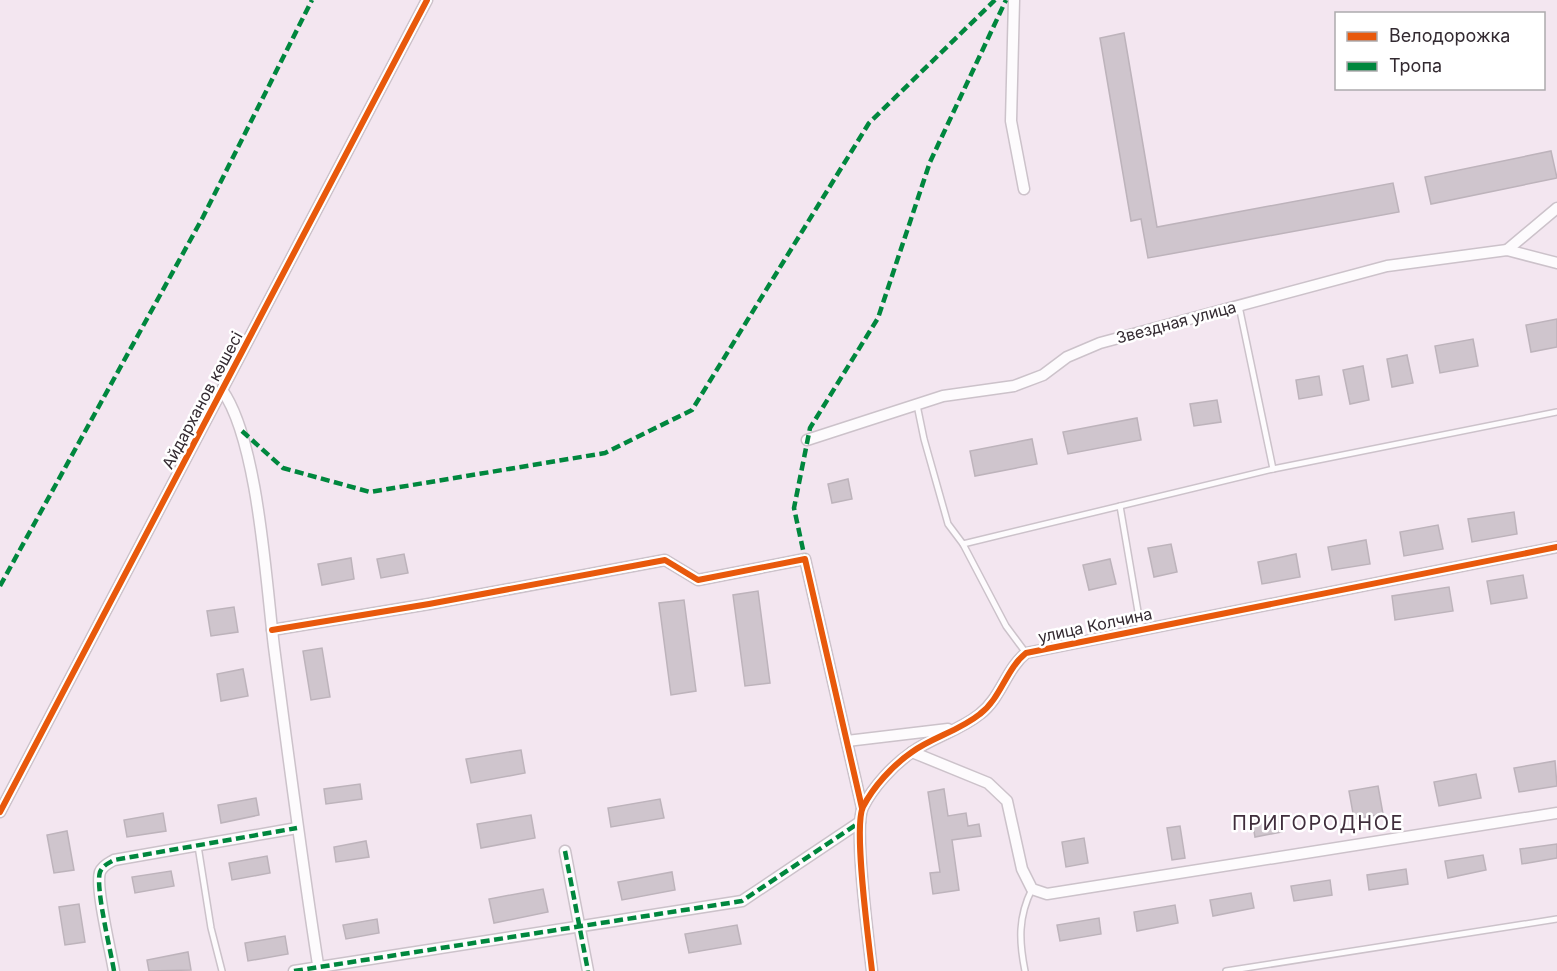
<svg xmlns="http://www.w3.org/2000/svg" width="1557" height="971" font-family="Inter,sans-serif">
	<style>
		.building { fill: #cfc5cd; stroke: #bdb3bb; stroke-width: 1.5 }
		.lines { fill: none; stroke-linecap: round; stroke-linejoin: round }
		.lane-casing { stroke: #ccc2ca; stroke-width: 8 }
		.street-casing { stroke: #ccc2ca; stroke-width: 13 }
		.lane { stroke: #fdfbfd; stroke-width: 5 }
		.street { stroke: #fdfbfd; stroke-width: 10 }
		.quiet { stroke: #00873e; stroke-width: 4.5; stroke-dasharray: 9 4.5; stroke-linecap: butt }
		.cycleway-casing { stroke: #fff; stroke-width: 10 }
		.cycleway { stroke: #e8590c; stroke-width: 6 }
		.labels { text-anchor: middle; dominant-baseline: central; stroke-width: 5; stroke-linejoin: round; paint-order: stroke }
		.street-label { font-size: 16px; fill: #332a31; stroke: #fff }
		.quarter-label { font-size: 20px; letter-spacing: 1.5px; fill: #402e3c; stroke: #fff }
	</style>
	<rect width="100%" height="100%" fill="#f3e6f0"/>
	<!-- building -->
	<g class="building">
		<path d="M 1124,33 L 1157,227 L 1393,183 L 1399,212 L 1148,258 L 1141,219 L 1131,221 L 1100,38 Z"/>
		<path d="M 1551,151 L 1557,178 L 1431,204 L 1425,177 Z"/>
		<path d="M 1557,319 L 1557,347 L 1531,352 L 1526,325 Z"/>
		<path d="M 1473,339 L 1478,366 L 1440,373 L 1435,346 Z"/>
		<path d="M 1407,355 L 1413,383 L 1392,387 L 1387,359 Z"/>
		<path d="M 1363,366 L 1369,400 L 1350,404 L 1343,370 Z"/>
		<path d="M 1319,376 L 1322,395 L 1299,399 L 1296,380 Z"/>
		<path d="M 1217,400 L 1221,422 L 1194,426 L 1190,404 Z"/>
		<path d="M 1137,418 L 1141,440 L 1068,454 L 1063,432 Z"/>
		<path d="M 1032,439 L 1037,464 L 975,476 L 970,451 Z"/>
		<path d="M 848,479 L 852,499 L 832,503 L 828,484 Z"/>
		<path d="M 1514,512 L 1517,534 L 1472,542 L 1468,519 Z"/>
		<path d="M 1438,525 L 1443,549 L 1404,556 L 1400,532 Z"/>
		<path d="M 1366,540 L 1370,564 L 1332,570 L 1328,547 Z"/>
		<path d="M 1171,544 L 1177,572 L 1154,577 L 1148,548 Z"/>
		<path d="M 404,554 L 408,573 L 381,578 L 377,559 Z"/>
		<path d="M 1296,554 L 1300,577 L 1262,584 L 1258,562 Z"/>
		<path d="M 351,558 L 354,579 L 322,585 L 318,564 Z"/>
		<path d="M 1110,559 L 1116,584 L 1089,590 L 1083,565 Z"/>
		<path d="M 1523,575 L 1527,598 L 1491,604 L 1487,581 Z"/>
		<path d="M 1449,587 L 1453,611 L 1395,620 L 1392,596 Z"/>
		<path d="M 758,591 L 770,683 L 745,686 L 733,595 Z"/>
		<path d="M 684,600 L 696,691 L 671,695 L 659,603 Z"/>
		<path d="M 234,607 L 238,632 L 211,636 L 207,611 Z"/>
		<path d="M 322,648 L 330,697 L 311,700 L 303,651 Z"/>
		<path d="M 243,669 L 248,696 L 221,701 L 217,674 Z"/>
		<path d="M 521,750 L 525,773 L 471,783 L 466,759 Z"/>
		<path d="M 1555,761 L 1557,786 L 1519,792 L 1514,768 Z"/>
		<path d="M 1476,774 L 1481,798 L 1439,806 L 1434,782 Z"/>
		<path d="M 360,784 L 362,799 L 326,804 L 324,789 Z"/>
		<path d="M 1378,786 L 1383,814 L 1354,819 L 1349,791 Z"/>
		<path d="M 944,789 L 948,816 L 966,813 L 968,826 L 979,824 L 981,836 L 952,840 L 959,890 L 933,894 L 930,873 L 940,872 L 928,792 Z"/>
		<path d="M 256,798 L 259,815 L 221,823 L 218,805 Z"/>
		<path d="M 660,799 L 664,818 L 611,827 L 608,808 Z"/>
		<path d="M 163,813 L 166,831 L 127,837 L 124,820 Z"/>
		<path d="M 531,815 L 535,838 L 481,848 L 477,824 Z"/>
		<path d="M 1279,816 L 1282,832 L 1255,837 L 1252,820 Z"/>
		<path d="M 1180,826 L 1185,858 L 1172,860 L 1167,828 Z"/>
		<path d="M 67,831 L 74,870 L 54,873 L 47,835 Z"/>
		<path d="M 1084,838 L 1088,863 L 1066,867 L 1062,842 Z"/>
		<path d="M 366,841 L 369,857 L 336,862 L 334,847 Z"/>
		<path d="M 1557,844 L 1557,858 L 1522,864 L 1520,849 Z"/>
		<path d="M 1483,855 L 1486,870 L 1448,878 L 1445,861 Z"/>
		<path d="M 267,856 L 270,873 L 232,880 L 229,863 Z"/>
		<path d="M 1406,869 L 1408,884 L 1369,890 L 1367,875 Z"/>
		<path d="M 171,871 L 174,886 L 135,893 L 132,877 Z"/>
		<path d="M 672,872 L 675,890 L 622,900 L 618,882 Z"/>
		<path d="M 1330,880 L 1332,895 L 1294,901 L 1291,886 Z"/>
		<path d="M 543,889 L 548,912 L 494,923 L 489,899 Z"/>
		<path d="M 1251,893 L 1254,908 L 1213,916 L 1210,900 Z"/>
		<path d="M 79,904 L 85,942 L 65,945 L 59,907 Z"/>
		<path d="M 1175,905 L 1178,923 L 1137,931 L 1134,912 Z"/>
		<path d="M 1099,918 L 1101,934 L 1060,941 L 1057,925 Z"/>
		<path d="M 377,919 L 379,933 L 346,939 L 343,925 Z"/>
		<path d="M 737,925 L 741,944 L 689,953 L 685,934 Z"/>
		<path d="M 285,936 L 288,954 L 248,961 L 245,943 Z"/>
		<path d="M 188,952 L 191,970 L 149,971 L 147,960 Z"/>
	</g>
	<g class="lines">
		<defs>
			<g id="lane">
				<path d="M 1239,306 L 1273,469"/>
				<path d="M 917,405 L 924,439 L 948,524 L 963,544 L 1006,626 L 1026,653"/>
				<path d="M 1120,506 L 1141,629"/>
				<path d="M 963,544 L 1273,469 L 1557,412"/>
				<path d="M 198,846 L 211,928 L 222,971"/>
				<path d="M 1025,971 C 1019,941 1018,917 1032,889"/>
				<path d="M 1226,971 L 1557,919"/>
			</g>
			<g id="street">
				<path d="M 1014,0 L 1011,121 L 1024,189"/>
				<path d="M 1507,250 L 1557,208"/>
				<path d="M 222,390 C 258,440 266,582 274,647 C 288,755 302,863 319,971"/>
				<path d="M 807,440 L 943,396 L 1014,386 L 1043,375 L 1067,357 L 1100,343 L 1387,266 L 1507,250 L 1557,263"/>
				<path d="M 272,630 L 429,604 L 665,560 L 698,580 L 805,559 L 862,808"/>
				<path d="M 847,741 L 948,729"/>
				<path d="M 912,752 L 988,783 L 1007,801 L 1022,869 L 1032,889 L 1047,894 L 1557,813"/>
				<path d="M 0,812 L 427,0"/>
				<path d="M 565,851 L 588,971"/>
				<path d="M 114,971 C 111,952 95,887 100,872 C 103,865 109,863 114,860 L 297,828"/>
				<path d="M 294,971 L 742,901 L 860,822"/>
				<path d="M 872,971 C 869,943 853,827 863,807 C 873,787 893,765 912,752 C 933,737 959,731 980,714 C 1001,698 1006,669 1026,653 L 1557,547"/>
			</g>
		</defs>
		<!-- lane casing -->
		<use href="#lane" class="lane-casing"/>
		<!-- street casing -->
		<use href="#street" class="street-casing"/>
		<!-- lane -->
		<use href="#lane" class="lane"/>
		<!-- street -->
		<use href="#street" class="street"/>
		<!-- quiet -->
		<g class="quiet">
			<path d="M 242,431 L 283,468 L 370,492 L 605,453 L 692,410 L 869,123 L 995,0"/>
			<path d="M 801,560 L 805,559 L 794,508 L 810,428 L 878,318 L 930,162 L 1006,0"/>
			<path d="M 0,586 L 203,217 L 312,0"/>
			<path d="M 565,851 L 588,971"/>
			<path d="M 114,971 C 111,952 95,887 100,872 C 103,865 109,863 114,860 L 297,828"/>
			<path d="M 294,971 L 742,901 L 860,822"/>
		</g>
		<defs>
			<g id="cycleway">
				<path d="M 272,630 L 429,604 L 665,560 L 698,580 L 805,559 L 862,808"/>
				<path d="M 0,812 L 427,0"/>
				<path d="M 872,971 C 869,943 853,827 863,807 C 873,787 893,765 912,752 C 933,737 959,731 980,714 C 1001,698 1006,669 1026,653 L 1557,547"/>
			</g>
		</defs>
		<!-- cycleway casing -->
		<use href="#cycleway" class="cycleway-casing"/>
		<!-- cycleway -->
		<use href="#cycleway" class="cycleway"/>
	</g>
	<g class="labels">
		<!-- street labels -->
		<g class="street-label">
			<text transform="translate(1176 322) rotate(-15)">Звездная улица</text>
			<text transform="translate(202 400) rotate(-62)">Айдарханов көшесі</text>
			<text transform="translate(1095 625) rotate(-12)">улица Колчина</text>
		</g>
		<!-- quarter labels -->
		<g class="quarter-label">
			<text x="1318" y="823">ПРИГОРОДНОЕ</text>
		</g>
	</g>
	<!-- legend -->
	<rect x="1335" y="12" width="210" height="78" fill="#ffffff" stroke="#adaaad" stroke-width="1.5"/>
	<rect x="1347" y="32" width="30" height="9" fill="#e8590c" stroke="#adaaad" stroke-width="1.5"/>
	<text x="1389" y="42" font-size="18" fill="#332a31">Велодорожка</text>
	<rect x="1347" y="62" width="30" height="9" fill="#00873e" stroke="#adaaad" stroke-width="1.5"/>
	<text x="1389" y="72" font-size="18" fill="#332a31">Тропа</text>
</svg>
